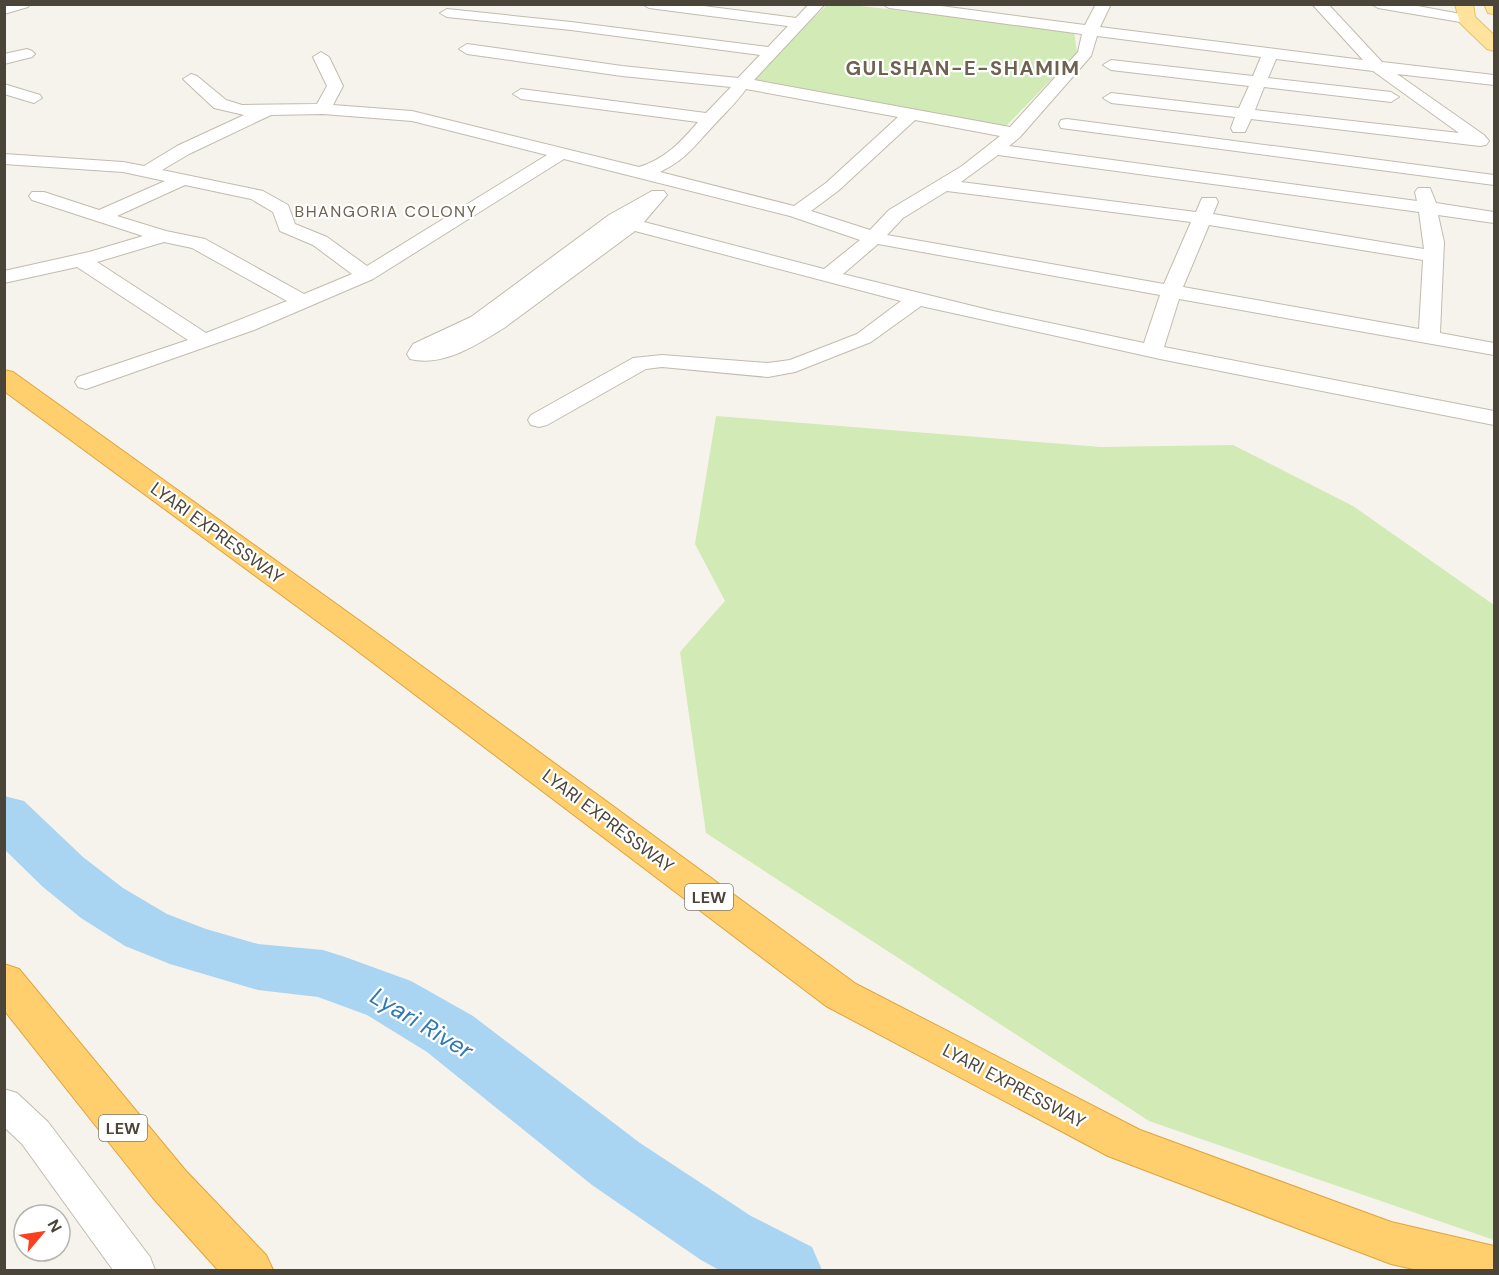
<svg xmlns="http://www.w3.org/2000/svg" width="1499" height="1275" font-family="'DM Sans',sans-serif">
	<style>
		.green { fill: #d2eab5 }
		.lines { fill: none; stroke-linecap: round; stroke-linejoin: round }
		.river { fill: #a9d4f2; fill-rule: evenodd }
		.minor-casing { stroke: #c2bbae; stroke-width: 2 }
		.major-casing { stroke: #e6c16a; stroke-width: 2 }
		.highway-casing { stroke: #e0a43c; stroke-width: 2 }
		.minor { fill: #fff; fill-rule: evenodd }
		.major { fill: #ffe39c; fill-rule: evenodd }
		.highway { fill: #ffcf6e; fill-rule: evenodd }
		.labels { text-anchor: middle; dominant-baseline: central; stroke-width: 4.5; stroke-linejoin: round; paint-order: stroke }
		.far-neighbourhood-label { font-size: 16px; letter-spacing: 1.5px; fill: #6e6250; stroke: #fff }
		.shield { fill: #fff; stroke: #817c74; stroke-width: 1.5 }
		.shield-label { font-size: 16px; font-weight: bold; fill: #4b4439 }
		.street-label { font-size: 18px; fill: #4b4439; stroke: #fff }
		.far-district-label { font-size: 20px; font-weight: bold; letter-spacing: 1.5px; fill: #6e6250; stroke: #fff }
		.near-water-label { font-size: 24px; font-style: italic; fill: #2e7ab2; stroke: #fff }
	</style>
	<rect width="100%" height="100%" fill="#f6f3ec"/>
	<!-- green -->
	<g class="green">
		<path d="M 827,5 L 852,5 L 1074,31 L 1077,53 L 1005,127 L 747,81 Z"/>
		<path d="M 716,416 L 1101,447 L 1233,445 L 1353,506 L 1494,605 L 1494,1240 L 1149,1121 L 706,833 L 680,652 L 725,601 L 695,544 Z"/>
	</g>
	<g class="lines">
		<!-- river -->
		<path class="river" d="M 4,796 L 24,801 L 83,857 L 123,888 L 167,914 L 206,929 L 258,944 L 323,950 L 345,957 L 411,981 L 473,1016 L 640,1143 L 751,1216 L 812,1247 L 822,1270 L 719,1270 L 701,1260 L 592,1185 L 427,1052 L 367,1015 L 318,997 L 258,990 L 170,964 L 125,946 L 81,918 L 43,887 L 4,849 Z"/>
		<defs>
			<g id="minor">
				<path d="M 30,4 L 28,7 L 4,14 L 4,5 Z"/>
				<path d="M 642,4 L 688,4 L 796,18 L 809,4 L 825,4 L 754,80 L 1010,127 L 1078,52 L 1082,34 L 889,8 L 882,4 L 926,4 L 1085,25 L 1096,4 L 1111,4 L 1100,27 L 1363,60 L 1312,4 L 1328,4 L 1382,62 L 1494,75 L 1494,85 L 1397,74 L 1484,135 L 1489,141 L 1486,145 L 1480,146 L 1251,119 L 1245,132 L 1233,132 L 1231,128 L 1235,117 L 1111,103 L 1103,98 L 1111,93 L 1239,108 L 1249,86 L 1111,70 L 1103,65 L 1111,60 L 1253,76 L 1261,57 L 1097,36 L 1091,56 L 1020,137 L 1009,146 L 1417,201 L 1415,192 L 1418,188 L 1430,188 L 1436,203 L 1494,212 L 1494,223 L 1438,215 L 1444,242 L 1440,333 L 1494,343 L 1494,355 L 1179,299 L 1164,347 L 1494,411 L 1494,425 L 1160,359 L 921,306 L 871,342 L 795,372 L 768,377 L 662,367 L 646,369 L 547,425 L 539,427 L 531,425 L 528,420 L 531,415 L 633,358 L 662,355 L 768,363 L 790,360 L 857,334 L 901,301 L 635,231 L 504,328 C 476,345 444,367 410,359 L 407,354 L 413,344 L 471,317 L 609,215 L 652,191 L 664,191 L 667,195 L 644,222 L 824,269 L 860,240 L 790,216 L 564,159 L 373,279 L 254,330 L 86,389 L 78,387 L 75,382 L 78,377 L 188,340 L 77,267 L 4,283 L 4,271 L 89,252 L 143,236 L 32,200 L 29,196 L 32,192 L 44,192 L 99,210 L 165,181 L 123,172 L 4,164 L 4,154 L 123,162 L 144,166 L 177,146 L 244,115 L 214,108 L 183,79 L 191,74 L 197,76 L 226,100 L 242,105 L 317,104 L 327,86 L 313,57 L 321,52 L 329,57 L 343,86 L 333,105 L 412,111 L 639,167 C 665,159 681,142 698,122 L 521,99 L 513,94 L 521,89 L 706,113 L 731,87 L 622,76 L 467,54 L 459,49 L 467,44 L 622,66 L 738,78 L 760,55 L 571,30 L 447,17 L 440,13 L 447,9 L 571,22 L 768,47 L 788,26 L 649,8 ZM 1276,59 L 1373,71 L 1459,133 L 1255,110 L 1264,87 L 1391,102 L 1399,97 L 1391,92 L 1268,78 ZM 746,89 L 898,117 L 826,183 L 794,206 L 660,172 C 687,159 695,145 715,124 C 726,112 737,102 746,89 ZM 323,114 L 412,121 L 547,155 L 367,266 L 327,237 L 295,224 L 288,205 L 263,191 L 162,170 L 189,154 L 271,115 ZM 915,120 L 1000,136 L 962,166 L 889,210 L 870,230 L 811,211 L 838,191 ZM 998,155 L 1419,212 L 1424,249 L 1213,214 L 1218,202 L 1216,198 L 1202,198 L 1196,212 L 961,182 ZM 185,185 L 251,199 L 273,212 L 280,231 L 313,245 L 352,274 L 304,294 L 205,239 L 166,231 L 117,216 ZM 947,191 L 1191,222 L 1164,284 L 887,235 L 903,218 ZM 1209,225 L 1423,260 L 1419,329 L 1183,287 ZM 164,242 L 192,248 L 287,301 L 206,333 L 97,262 ZM 878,244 L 1160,295 L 1144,343 L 993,311 L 843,274 Z"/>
				<path d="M 1371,4 L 1407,4 L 1466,15 L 1473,19 L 1466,23 L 1378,8 Z"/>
				<path d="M 27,49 L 32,51 L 35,54 L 32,57 L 4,64 L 4,54 Z"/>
				<path d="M 4,84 L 40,95 L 42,98 L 34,103 L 4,94 Z"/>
				<path d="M 1067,119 L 1494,175 L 1494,185 L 1061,128 L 1059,124 L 1061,120 Z"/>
				<path d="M 4,1089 L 17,1093 L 48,1122 L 150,1257 L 155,1270 L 113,1270 L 22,1144 L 4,1127 Z"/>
			</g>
			<g id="major">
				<path d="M 1455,4 L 1473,4 L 1475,17 L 1494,35 L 1494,51 L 1487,49 L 1460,23 Z"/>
				<path d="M 1484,4 L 1494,4 L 1494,14 L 1488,13 Z"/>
			</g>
			<g id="highway">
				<path d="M 4,370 L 13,372 L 371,629 L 856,984 L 1140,1130 L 1391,1222 L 1494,1246 L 1494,1270 L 1418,1270 L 1391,1264 L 1108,1156 L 826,1006 L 347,643 L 4,391 Z"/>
				<path d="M 4,964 L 19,969 L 185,1170 L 266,1255 L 273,1270 L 218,1270 L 153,1198 L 4,1010 Z"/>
			</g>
		</defs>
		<!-- minor casing -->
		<use href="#minor" class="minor-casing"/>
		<!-- major casing -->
		<use href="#major" class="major-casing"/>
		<!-- highway casing -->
		<use href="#highway" class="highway-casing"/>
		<!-- minor -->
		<use href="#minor" class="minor"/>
		<!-- major -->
		<use href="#major" class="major"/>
		<!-- highway -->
		<use href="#highway" class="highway"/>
	</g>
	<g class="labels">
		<!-- far-neighbourhood labels -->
		<g class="far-neighbourhood-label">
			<text x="386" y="211">BHANGORIA COLONY</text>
		</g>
		<!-- shield labels -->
		<g class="shield">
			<rect x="685" y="884" width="48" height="26" rx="4.5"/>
			<rect x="99" y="1115" width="48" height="26" rx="4.5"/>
		</g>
		<g class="shield-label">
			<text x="709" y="897">LEW</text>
			<text x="123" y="1128">LEW</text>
		</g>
		<!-- street labels -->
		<g class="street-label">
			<text transform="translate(217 533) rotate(36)">LYARI EXPRESSWAY</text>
			<text transform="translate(608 821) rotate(37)">LYARI EXPRESSWAY</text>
			<text transform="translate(1014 1086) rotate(28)">LYARI EXPRESSWAY</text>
		</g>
		<!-- far-district labels -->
		<g class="far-district-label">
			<text x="963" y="68">GULSHAN-E-SHAMIM</text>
		</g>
		<!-- near-water labels -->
		<g class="near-water-label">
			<text transform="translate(422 1023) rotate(31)">Lyari River</text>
		</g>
	</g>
	<!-- border -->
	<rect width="1499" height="1275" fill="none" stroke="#4b4439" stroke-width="12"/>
	<!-- north arrow -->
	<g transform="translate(42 1233) rotate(61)"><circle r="28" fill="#ffffff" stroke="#b7b4b0" stroke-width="1.5"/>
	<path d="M0-4.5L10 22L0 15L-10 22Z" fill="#fc3f1d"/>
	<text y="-9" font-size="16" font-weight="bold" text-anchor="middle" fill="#4b4439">N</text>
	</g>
</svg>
